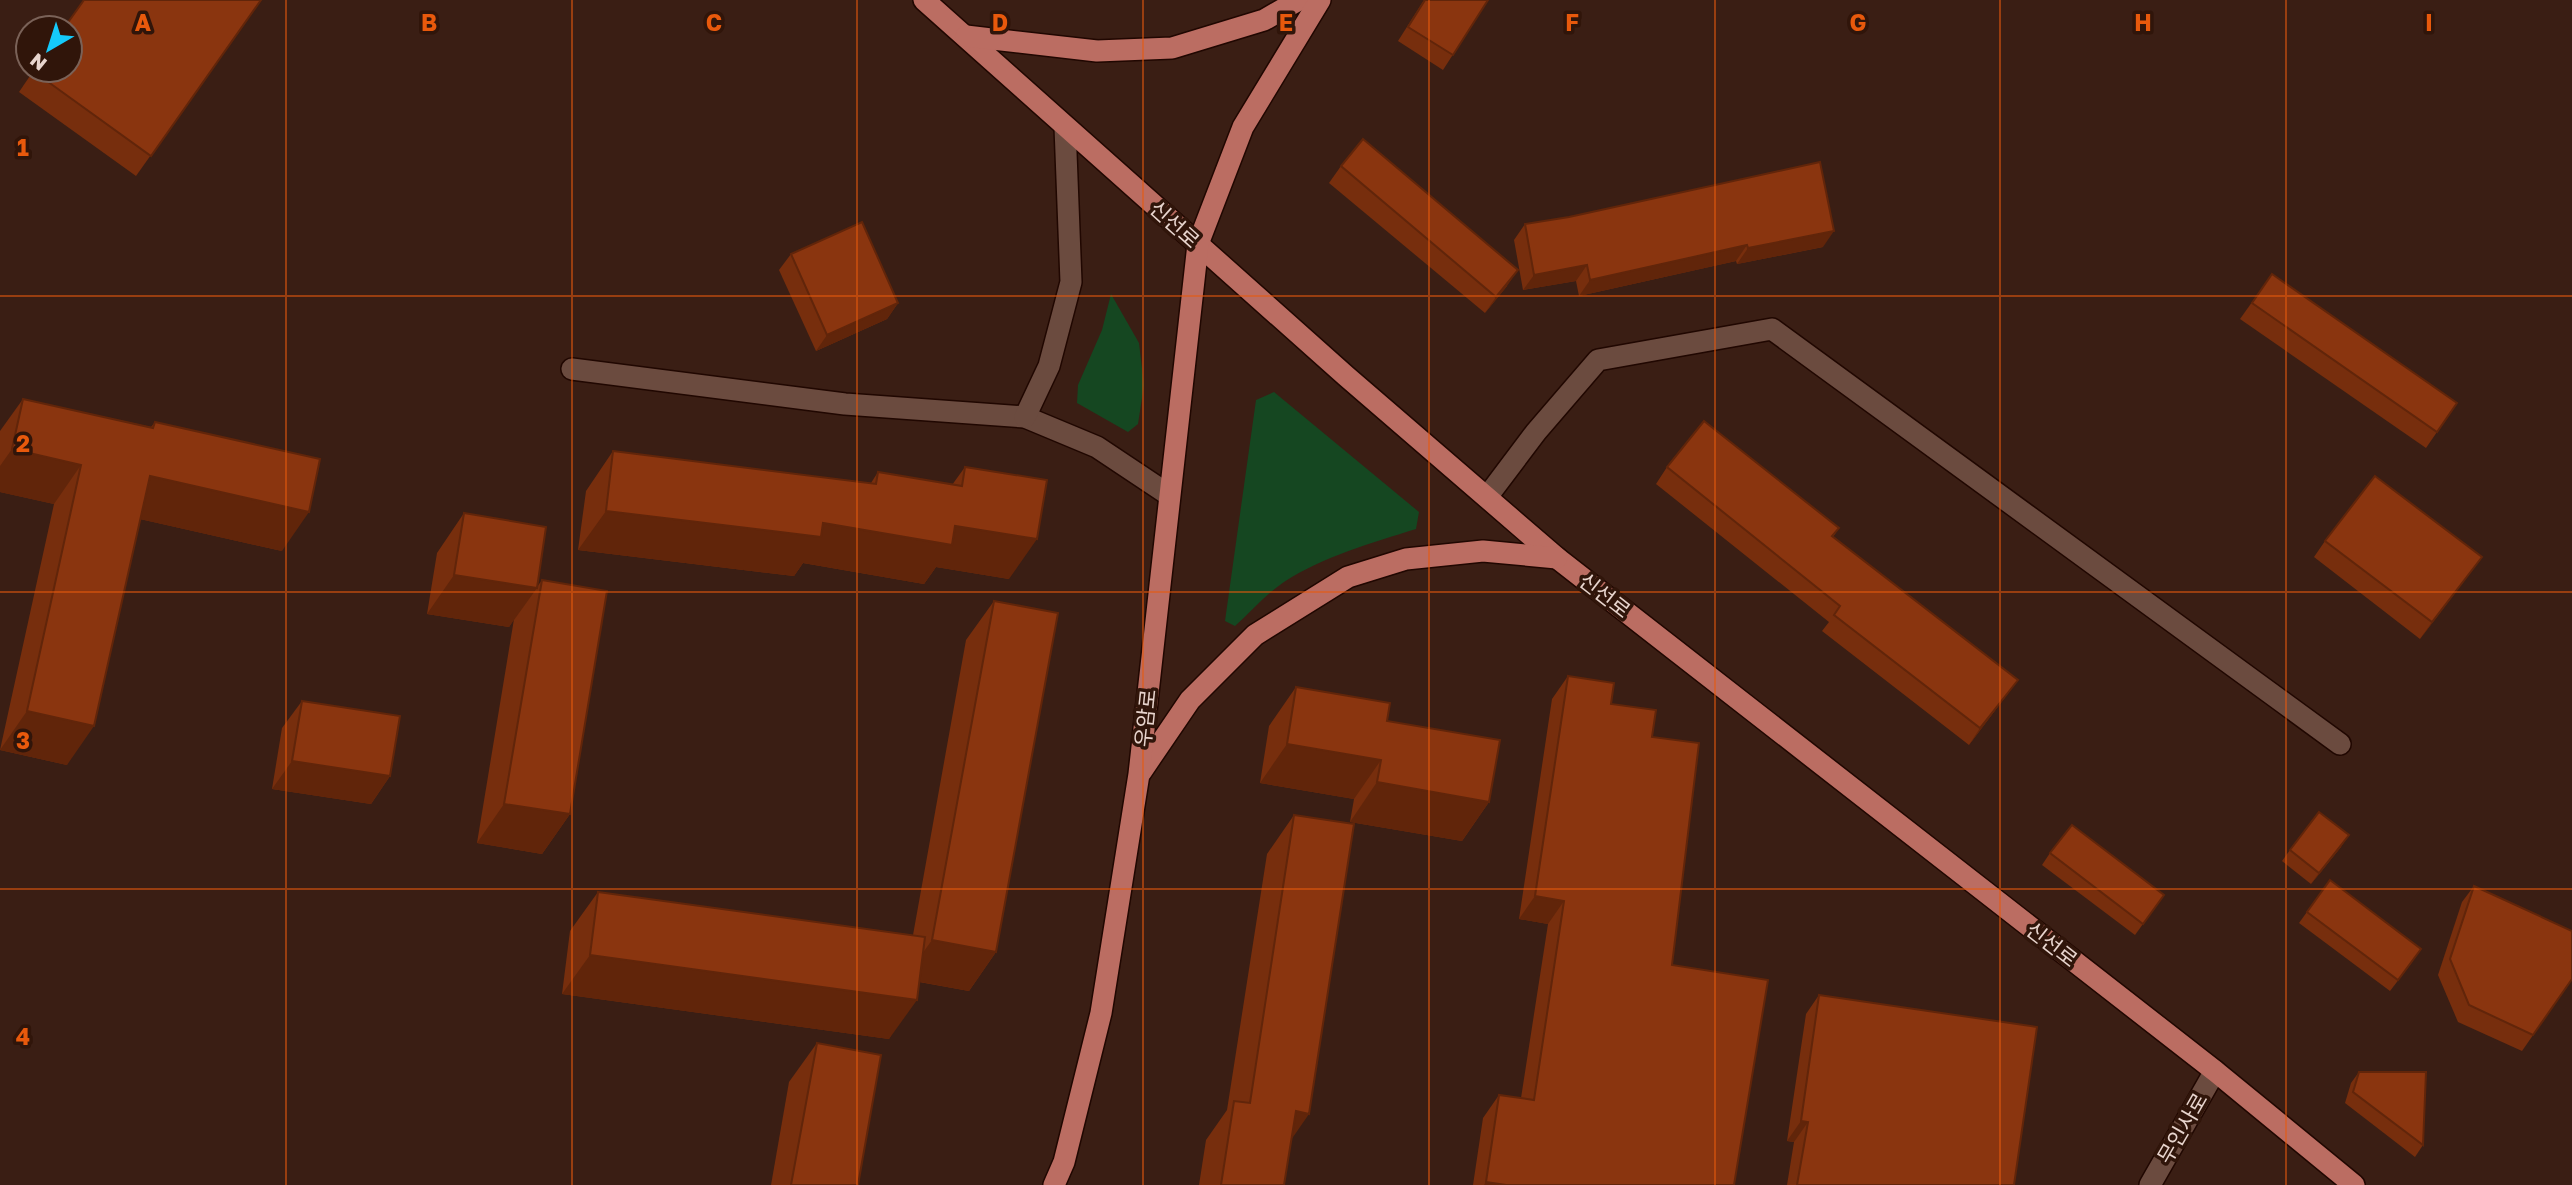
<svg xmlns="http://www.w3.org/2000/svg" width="2572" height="1185" font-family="'Golos Text','Noto Sans KR',sans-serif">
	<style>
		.green { fill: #154721 }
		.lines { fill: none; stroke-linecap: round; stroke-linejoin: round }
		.minor-casing { stroke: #200701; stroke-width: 24 }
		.major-casing { stroke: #200701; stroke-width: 24 }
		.minor { stroke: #6b4b3f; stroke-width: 21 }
		.major { stroke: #bb6d62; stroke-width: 21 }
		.wall { fill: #772e0d }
		.shaded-wall { fill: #61250a }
		.building { fill: #8a350f; stroke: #61250a; stroke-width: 2 }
		.grid { fill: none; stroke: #e8590c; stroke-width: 2; stroke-opacity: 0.55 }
		.labels { text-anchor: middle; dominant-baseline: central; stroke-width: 7; stroke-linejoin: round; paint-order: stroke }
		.street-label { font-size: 21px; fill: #e8d5ce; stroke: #30150a }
		.grid-label { font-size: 23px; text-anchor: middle; font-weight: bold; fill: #e8590c; stroke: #30150a; stroke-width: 7; stroke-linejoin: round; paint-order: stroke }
	</style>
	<rect width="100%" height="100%" fill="#3a1e14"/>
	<!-- green -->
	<g class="green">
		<path d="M 1111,294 L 1139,343 L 1144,385 L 1138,424 L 1128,432 L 1077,403 L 1078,385 L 1102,330 Z"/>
		<path d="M 1274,392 L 1419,512 L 1416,529 C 1372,543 1324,556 1284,582 C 1266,594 1251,612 1235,626 L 1225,621 L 1256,400 Z"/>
	</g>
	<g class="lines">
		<defs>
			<g id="minor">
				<path d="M 572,369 L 845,404 L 1025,417 L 1097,447 L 1169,495"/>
				<path d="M 1025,417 L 1049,366 L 1071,282 L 1065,127"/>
				<path d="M 1487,497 L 1536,432 L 1598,360 L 1772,329 L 2340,744"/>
				<path d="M 2150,1185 L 2215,1071"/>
			</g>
			<g id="major">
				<path d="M 924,0 L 1346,376 L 1557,558 L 2215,1071 L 2354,1185"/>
				<path d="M 966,36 L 1097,51 L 1172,48 L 1264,20 L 1299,0"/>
				<path d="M 1141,772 L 1190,700 L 1255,635 L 1348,577 L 1406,559 L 1483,551 L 1557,558"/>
				<path d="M 1054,1185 L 1064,1162 L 1101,1013 L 1139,774 L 1198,244 L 1243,127 L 1320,0"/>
			</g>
		</defs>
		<!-- minor casing -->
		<use href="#minor" class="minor-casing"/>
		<!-- major casing -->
		<use href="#major" class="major-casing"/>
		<!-- minor -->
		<use href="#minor" class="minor"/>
		<!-- major -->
		<use href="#major" class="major"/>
	</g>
	<!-- wall -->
	<g class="wall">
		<path d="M 261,0 L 136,176 L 19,92 L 34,70 Z"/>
		<path d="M 1424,0 L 1488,0 L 1443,70 L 1398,41 Z"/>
		<path d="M 1341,166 L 1507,286 L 1485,313 L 1329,183 Z"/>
		<path d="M 1525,224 L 1823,247 L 1737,264 L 1736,261 L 1579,296 L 1576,281 L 1523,290 L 1514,240 Z"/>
		<path d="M 791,254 L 898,303 L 887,319 L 816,351 L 779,270 Z"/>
		<path d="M 2272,274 L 2457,403 L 2426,448 L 2240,319 Z"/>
		<path d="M 23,399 L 151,427 L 155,422 L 282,551 L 140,519 L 67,765 L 0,750 L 54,504 L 0,492 L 0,431 Z"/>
		<path d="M 613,451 L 871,483 L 878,472 L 952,485 L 965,467 L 1009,579 L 936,567 L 924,584 L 803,563 L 794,576 L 578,550 L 586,491 Z"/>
		<path d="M 1667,467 L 1839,528 L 1833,537 L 2018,680 L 1969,745 L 1822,631 L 1829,622 L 1656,484 Z"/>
		<path d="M 464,513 L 537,587 L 542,580 L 570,814 L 542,854 L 477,843 L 514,619 L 509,627 L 427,614 L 437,553 Z"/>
		<path d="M 2325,541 L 2470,573 L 2420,639 L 2314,557 Z"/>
		<path d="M 994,601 L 996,952 L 969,991 L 919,982 L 889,1039 L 562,994 L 570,931 L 598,892 L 913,935 L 966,640 Z"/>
		<path d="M 1568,676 L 1611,704 L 1652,737 L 1672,965 L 1734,1185 L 1473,1185 L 1483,1118 L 1499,1095 L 1521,1098 L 1548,924 L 1519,919 L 1552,699 Z"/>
		<path d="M 1296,687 L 1387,721 L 1489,802 L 1462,841 L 1350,822 L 1354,799 L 1260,783 L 1269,726 Z"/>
		<path d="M 302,701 L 390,776 L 371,804 L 272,789 L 282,728 Z"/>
		<path d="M 1294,815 L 1291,1139 L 1284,1185 L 1199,1185 L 1206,1140 L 1227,1110 L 1267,854 Z"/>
		<path d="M 2341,847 L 2311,884 L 2282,861 L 2290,850 Z"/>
		<path d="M 2050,853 L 2164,895 L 2135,935 L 2042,865 Z"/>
		<path d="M 2330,880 L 2413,961 L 2390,991 L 2299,923 Z"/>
		<path d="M 2474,886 L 2572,979 L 2522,1051 L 2458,1022 L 2438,975 L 2462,902 Z"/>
		<path d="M 1819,995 L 2014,1185 L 1787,1185 L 1794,1142 L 1787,1141 L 1806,1014 Z"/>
		<path d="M 817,1043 L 858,1185 L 771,1185 L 789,1082 Z"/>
		<path d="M 2359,1072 L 2423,1145 L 2415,1157 L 2345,1103 L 2351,1083 Z"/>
	</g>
	<!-- shaded-wall -->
	<g class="shaded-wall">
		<path d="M 1834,231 L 1823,247 L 1737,264 L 1748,248 Z"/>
		<path d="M 1747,245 L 1736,261 L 1579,296 L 1590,280 Z"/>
		<path d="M 1587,265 L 1576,281 L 1523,290 L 1534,275 Z"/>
		<path d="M 1518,270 L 1507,286 L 1485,313 L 1496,297 Z"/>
		<path d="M 898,303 L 887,319 L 816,351 L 827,335 Z"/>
		<path d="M 12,449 L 81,465 L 54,504 L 0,492 L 0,466 Z"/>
		<path d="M 150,476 L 309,512 L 282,551 L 122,515 Z"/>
		<path d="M 606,511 L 823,523 L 955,526 L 1037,539 L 1009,579 L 936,567 L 924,584 L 803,563 L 794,576 L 578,550 Z"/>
		<path d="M 2482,557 L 2470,573 L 2420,639 L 2432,622 Z"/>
		<path d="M 454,575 L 537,588 L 509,627 L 427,614 Z"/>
		<path d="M 2018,680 L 2006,696 L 1969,745 L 1980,728 Z"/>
		<path d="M 27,711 L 94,726 L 67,765 L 0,750 Z"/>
		<path d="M 1287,744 L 1381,760 L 1354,799 L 1260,783 Z"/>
		<path d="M 292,761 L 390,776 L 371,804 L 272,789 Z"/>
		<path d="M 1377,782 L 1489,802 L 1462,841 L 1350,822 Z"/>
		<path d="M 504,804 L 570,814 L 542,854 L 477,843 Z"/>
		<path d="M 2349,835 L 2341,847 L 2311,884 L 2319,873 Z"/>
		<path d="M 1535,896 L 1564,901 L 1548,924 L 1519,919 Z"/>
		<path d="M 932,940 L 996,952 L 969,991 L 904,979 Z"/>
		<path d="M 590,955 L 917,1000 L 889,1039 L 562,994 Z"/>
		<path d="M 1296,1111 L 1309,1114 L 1282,1153 Z"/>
		<path d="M 1801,1121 L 1808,1122 L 1794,1142 L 1787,1141 Z"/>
		<path d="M 1486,1182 L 1506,1185 L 1484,1185 Z"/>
	</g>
	<!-- building -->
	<g class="building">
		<path d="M 84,0 L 261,0 L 151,156 L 33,71 L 34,70 L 70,70 L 70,28 L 64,28 Z"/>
		<path d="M 1425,0 L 1488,0 L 1453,55 L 1408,27 Z"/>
		<path d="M 1363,139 L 1518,270 L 1496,297 L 1341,166 Z"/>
		<path d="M 1820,162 L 1834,231 L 1748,248 L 1747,245 L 1590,280 L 1587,265 L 1534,275 L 1525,224 L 1569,217 Z"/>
		<path d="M 862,222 L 898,303 L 827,335 L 791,254 Z"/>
		<path d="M 2272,274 L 2457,403 L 2437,432 L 2252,303 Z"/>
		<path d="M 23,399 L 153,428 L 155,422 L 320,459 L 309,512 L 150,476 L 94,726 L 27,711 L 81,465 L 12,449 Z"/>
		<path d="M 1704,421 L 1839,528 L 1832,536 L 2018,680 L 1980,728 L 1834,615 L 1840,606 L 1667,467 Z"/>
		<path d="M 613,451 L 876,484 L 878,472 L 962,486 L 965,467 L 1047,480 L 1037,539 L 955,526 L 952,545 L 823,523 L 821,537 L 606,511 Z"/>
		<path d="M 2375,476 L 2482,557 L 2432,622 L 2325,541 Z"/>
		<path d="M 464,513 L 546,527 L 537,588 L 454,575 Z"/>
		<path d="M 542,580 L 607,591 L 570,814 L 504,804 Z"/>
		<path d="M 994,601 L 1058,613 L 996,952 L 932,940 Z"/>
		<path d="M 1568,676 L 1614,683 L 1611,704 L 1656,710 L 1652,737 L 1699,743 L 1672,965 L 1768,980 L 1734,1185 L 1506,1185 L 1486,1182 L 1499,1095 L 1534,1100 L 1564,901 L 1535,896 Z"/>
		<path d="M 1296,687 L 1390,703 L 1387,721 L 1500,740 L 1489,802 L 1377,782 L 1381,760 L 1287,744 Z"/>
		<path d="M 302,701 L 400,716 L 390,776 L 292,761 Z"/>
		<path d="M 2319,812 L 2349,835 L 2319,873 L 2290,850 Z"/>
		<path d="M 1294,815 L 1354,824 L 1309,1114 L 1296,1111 L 1284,1185 L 1221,1185 L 1234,1101 L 1250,1103 Z"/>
		<path d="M 2072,825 L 2164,895 L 2143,924 L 2050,853 Z"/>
		<path d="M 2330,880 L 2421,949 L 2398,980 L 2307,912 Z"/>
		<path d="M 2474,886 L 2572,931 L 2572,979 L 2533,1035 L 2469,1005 L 2450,959 Z"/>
		<path d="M 598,892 L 925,937 L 917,1000 L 590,955 Z"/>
		<path d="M 1819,995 L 2037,1027 L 2014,1185 L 1797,1185 L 1808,1122 L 1801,1121 Z"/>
		<path d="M 817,1043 L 881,1055 L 858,1185 L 791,1185 Z"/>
		<path d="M 2359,1072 L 2426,1072 L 2423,1145 L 2353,1092 Z"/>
	</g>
	<!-- grid -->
	<path class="grid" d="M 286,0 L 286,1185M 572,0 L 572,1185M 857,0 L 857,1185M 1143,0 L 1143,1185M 1429,0 L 1429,1185M 1715,0 L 1715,1185M 2000,0 L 2000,1185M 2286,0 L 2286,1185M 0,296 L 2572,296M 0,592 L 2572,592M 0,889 L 2572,889"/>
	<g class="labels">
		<!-- street labels -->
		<g class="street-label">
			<text transform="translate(1175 224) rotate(42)">신선로</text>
			<text transform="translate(1605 595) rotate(38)">신선로</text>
			<text transform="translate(1145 718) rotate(-84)">우암로</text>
			<text transform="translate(2052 944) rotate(38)">신선로</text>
			<text transform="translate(2182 1128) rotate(-60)">무인사로</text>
		</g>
	</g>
	<g class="grid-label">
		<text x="143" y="31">A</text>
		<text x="429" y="31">B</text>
		<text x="714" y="31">C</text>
		<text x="1000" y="31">D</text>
		<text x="1286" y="31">E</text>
		<text x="1572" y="31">F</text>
		<text x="1858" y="31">G</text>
		<text x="2143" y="31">H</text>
		<text x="2429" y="31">I</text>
		<text x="23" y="156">1</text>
		<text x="23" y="452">2</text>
		<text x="23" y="749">3</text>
		<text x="23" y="1045">4</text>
	</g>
	<!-- north arrow -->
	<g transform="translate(49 49) rotate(219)"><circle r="33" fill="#30150a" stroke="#7a6258" stroke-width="2"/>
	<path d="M0-5L12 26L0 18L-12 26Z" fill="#15cafb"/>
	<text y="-10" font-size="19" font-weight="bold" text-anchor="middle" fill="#e8d5ce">N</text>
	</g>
</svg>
